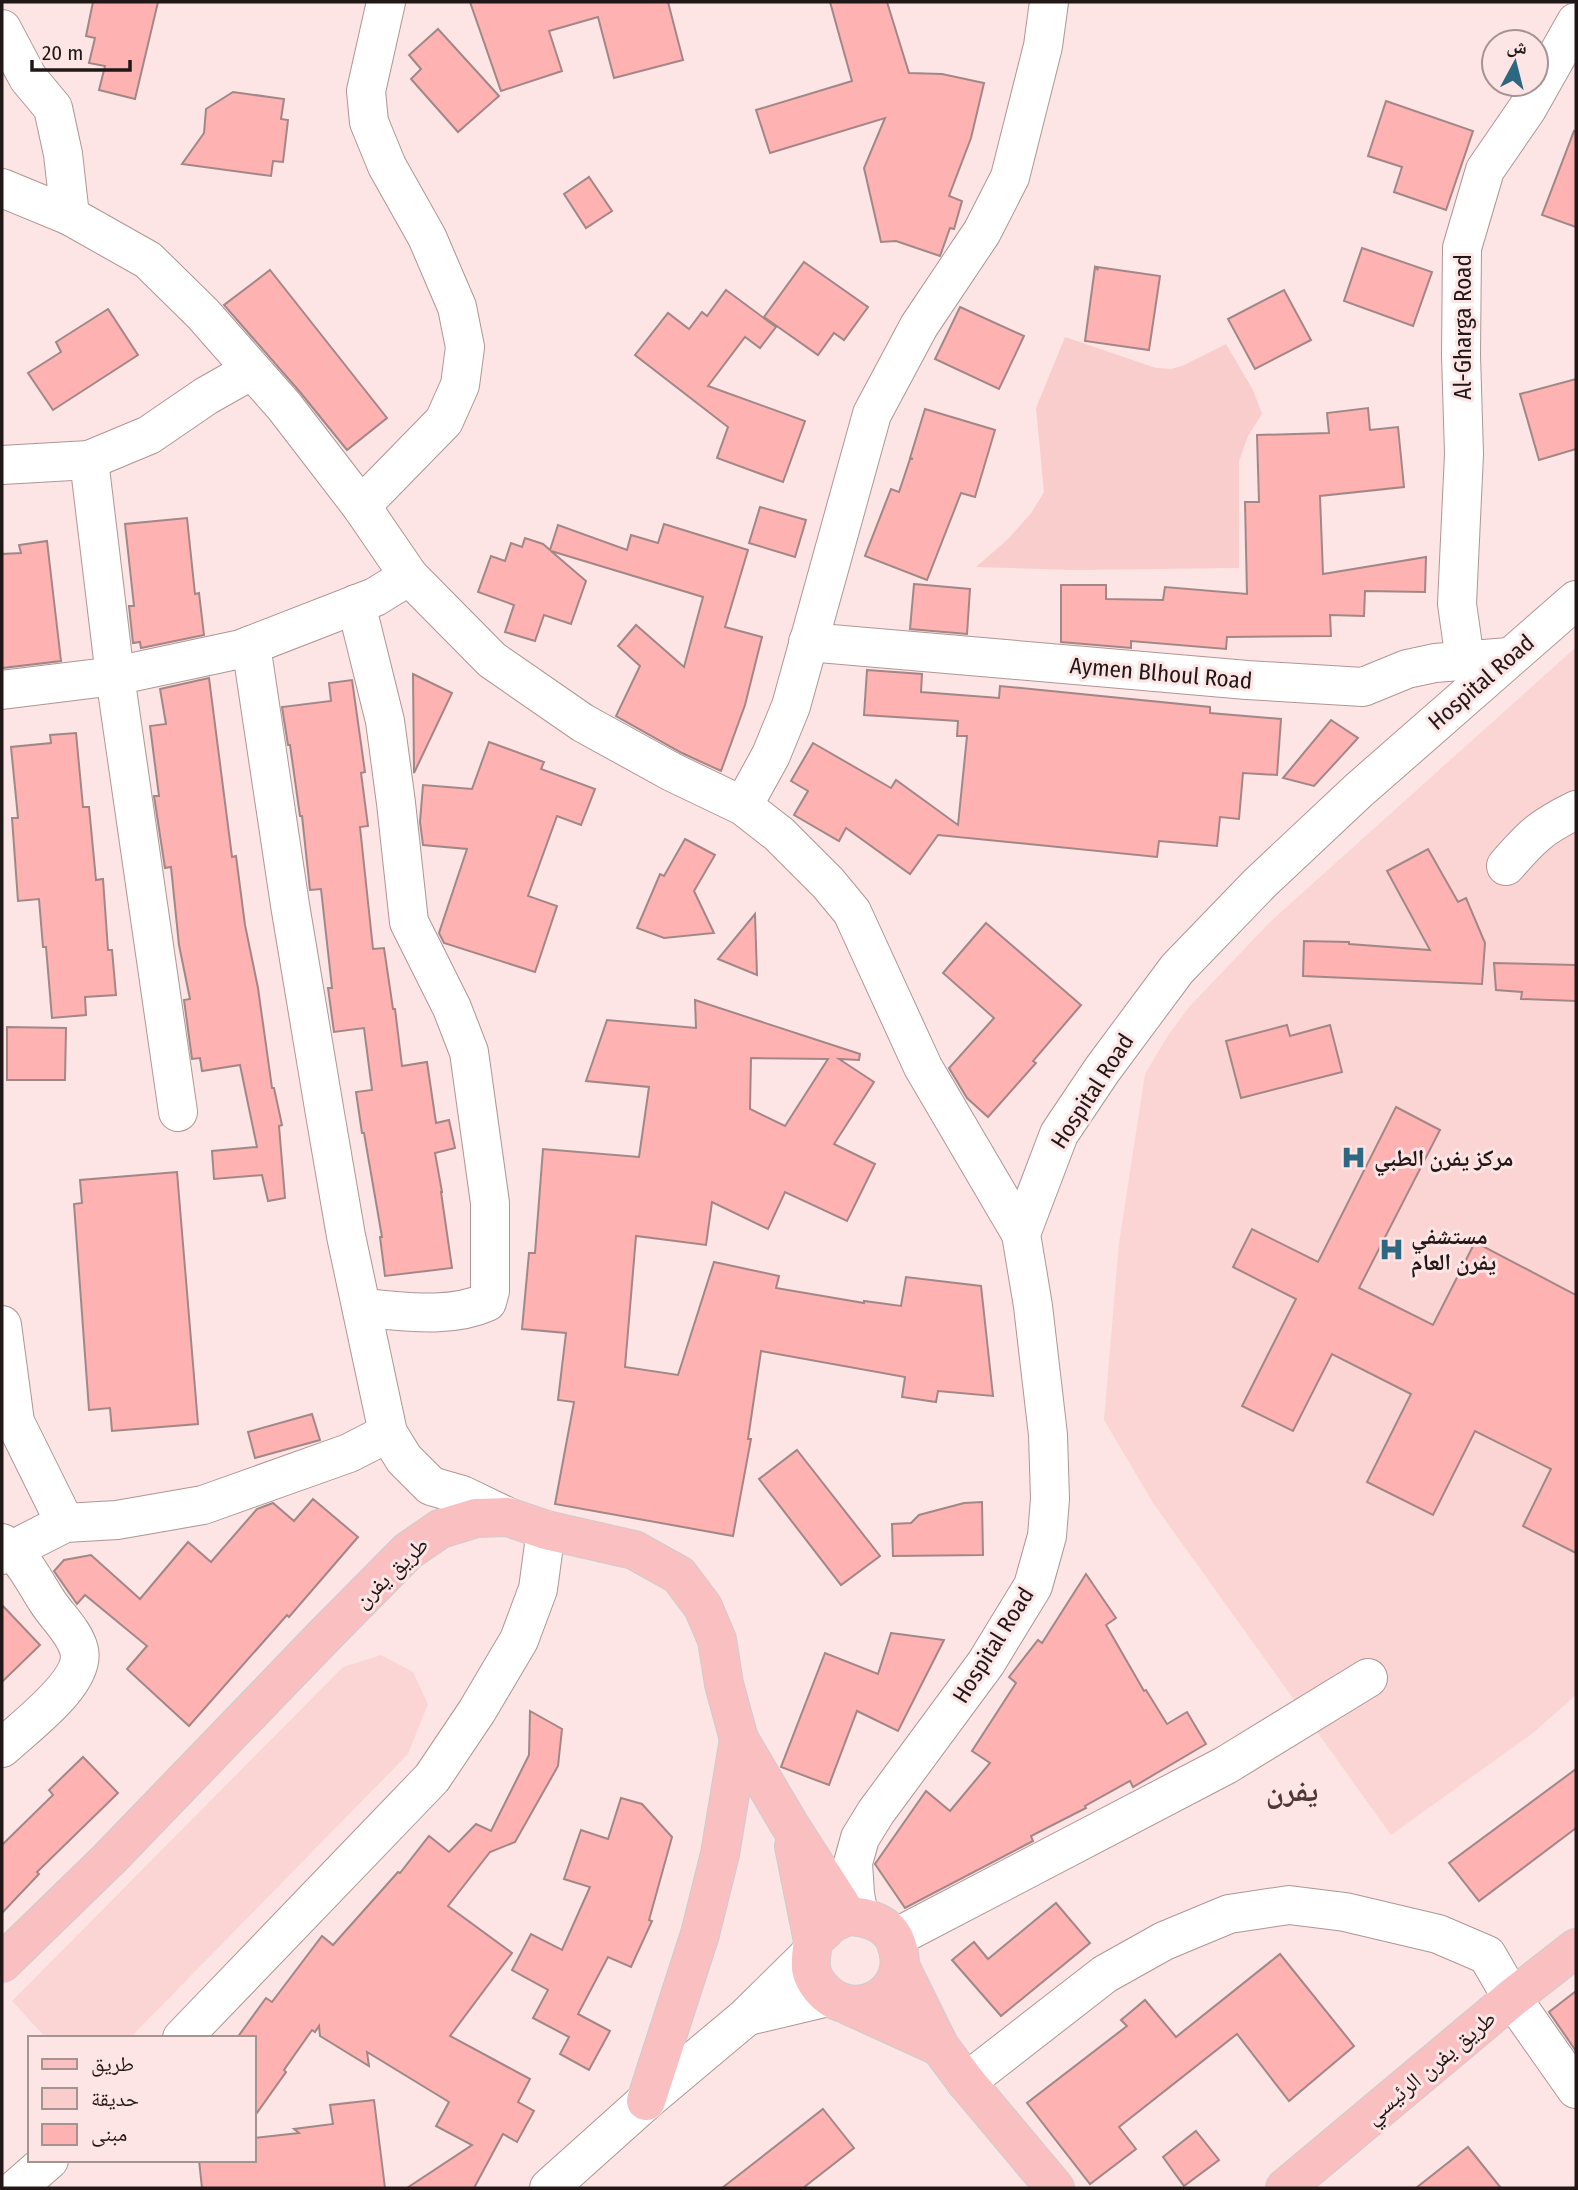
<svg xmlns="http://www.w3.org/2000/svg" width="1578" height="2190" font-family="'Fira Sans Condensed','Noto Naskh Arabic',sans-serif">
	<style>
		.built { fill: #fbd5d4 }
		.green { fill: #facdcd }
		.building { fill: #ffb2b2; stroke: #a28787; stroke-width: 2; fill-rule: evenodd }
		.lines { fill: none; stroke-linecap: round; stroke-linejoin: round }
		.minor-casing { stroke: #b09594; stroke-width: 40 }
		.major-casing { stroke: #cecccc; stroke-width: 40 }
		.minor { stroke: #fff; stroke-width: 38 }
		.major { stroke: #fabfc0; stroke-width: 38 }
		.labels { text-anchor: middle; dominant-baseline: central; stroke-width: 6; stroke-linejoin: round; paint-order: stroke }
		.street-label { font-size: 23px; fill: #211716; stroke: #fde5e5 }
		.poi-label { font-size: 23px; font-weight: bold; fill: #211716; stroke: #fde5e5; text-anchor: start }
		.district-label { font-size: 30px; font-weight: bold; fill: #4e3737; stroke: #fde5e5 }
	</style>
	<rect width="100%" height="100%" fill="#fde5e5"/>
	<!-- built -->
	<g class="built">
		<path d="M 1576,647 L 1576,1695 L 1533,1733 L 1391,1835 L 1153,1503 L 1104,1420 L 1119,1243 L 1145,1074 L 1167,1037 L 1189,1007 L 1271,921 Z"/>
		<path d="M 381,1655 L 413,1672 L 428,1704 L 408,1754 L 130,2038 L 46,2038 L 12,2001 L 343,1667 Z"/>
	</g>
	<!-- green -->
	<path class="green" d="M 1065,337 L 1156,368 L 1171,369 L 1182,366 L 1226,344 L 1253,390 L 1262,414 L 1248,436 L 1239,461 L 1239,568 L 1075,570 L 976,567 L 1008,539 L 1032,512 L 1044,492 L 1036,408 Z"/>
	<!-- building -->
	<g class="building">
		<path d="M 93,2 L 158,2 L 135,99 L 99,90 L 105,66 L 89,63 L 95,38 L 86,36 Z"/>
		<path d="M 470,2 L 668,2 L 683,60 L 614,78 L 598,17 L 549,31 L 562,71 L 501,91 Z"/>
		<path d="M 830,2 L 887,2 L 909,73 L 942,74 L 984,83 L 971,138 L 949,196 L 962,201 L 954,229 L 950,228 L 940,256 L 896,241 L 881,242 L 864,168 L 885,118 L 770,153 L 756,110 L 852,81 Z"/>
		<path d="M 438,29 L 499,96 L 458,132 L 411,79 L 421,69 L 409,55 Z"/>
		<path d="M 233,92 L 284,99 L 281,119 L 288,120 L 283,162 L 273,161 L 271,176 L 182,164 L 204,133 L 206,109 Z"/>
		<path d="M 1386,101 L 1473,131 L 1446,210 L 1394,192 L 1402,167 L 1368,156 Z"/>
		<path d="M 1574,131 L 1576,132 L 1576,227 L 1542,215 Z"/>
		<path d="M 589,177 L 612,211 L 586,228 L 564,194 Z"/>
		<path d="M 1362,248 L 1432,272 L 1413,326 L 1344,301 Z"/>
		<path d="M 804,262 L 868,307 L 844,340 L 834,333 L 818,355 L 764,317 Z"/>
		<path d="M 1095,267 L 1098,270 L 1097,267 L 1160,276 L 1149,350 L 1085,341 Z"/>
		<path d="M 270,270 L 387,418 L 347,450 L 300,392 L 224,305 Z"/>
		<path d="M 726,290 L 776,327 L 760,348 L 745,337 L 708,386 L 805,421 L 783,482 L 717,458 L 728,427 L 635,355 L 668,313 L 689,329 L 702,312 L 707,316 Z"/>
		<path d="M 1284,290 L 1311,340 L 1255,369 L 1228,319 Z"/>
		<path d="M 960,307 L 1024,336 L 999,389 L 935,359 Z"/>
		<path d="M 108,309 L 138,355 L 53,410 L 28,373 L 61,352 L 56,342 Z"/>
		<path d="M 1576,379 L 1576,449 L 1539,460 L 1520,394 Z"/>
		<path d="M 1368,408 L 1370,430 L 1398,427 L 1404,487 L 1320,496 L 1323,574 L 1426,557 L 1425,592 L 1365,591 L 1364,616 L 1330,615 L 1331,636 L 1227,637 L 1226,649 L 1131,641 L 1131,648 L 1061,642 L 1061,585 L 1106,585 L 1106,599 L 1163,600 L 1165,587 L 1247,594 L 1245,502 L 1259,502 L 1257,435 L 1329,433 L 1327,413 Z"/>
		<path d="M 925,409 L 995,430 L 975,497 L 961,493 L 927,580 L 865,556 L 891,489 L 899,492 L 910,459 L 913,459 L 910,458 Z"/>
		<path d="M 760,507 L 806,520 L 795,557 L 749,543 Z"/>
		<path d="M 187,518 L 195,594 L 199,593 L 204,635 L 141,648 L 140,642 L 133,643 L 129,606 L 134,606 L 125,524 Z"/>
		<path d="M 664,524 L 748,550 L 725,627 L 762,637 L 745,705 L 721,771 L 682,753 L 616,716 L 640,666 L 618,646 L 636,625 L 684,667 L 703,597 L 551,551 L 586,581 L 571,624 L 544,615 L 535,641 L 505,632 L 514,605 L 478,592 L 491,556 L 505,561 L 511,543 L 522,547 L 525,538 L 543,544 L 550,550 L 558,525 L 627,550 L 631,535 L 658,543 Z"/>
		<path d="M 47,541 L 61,661 L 2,668 L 2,554 L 21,553 L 19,545 Z"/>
		<path d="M 914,584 L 970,589 L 967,634 L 910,629 Z"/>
		<path d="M 867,670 L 922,674 L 921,692 L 999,698 L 1000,686 L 1210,707 L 1210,713 L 1281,719 L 1277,775 L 1243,773 L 1239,819 L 1220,817 L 1217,846 L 1159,841 L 1157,857 L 938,835 L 910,874 L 846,828 L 839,841 L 794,815 L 808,791 L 791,781 L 813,743 L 891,788 L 896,780 L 958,825 L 967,736 L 957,736 L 958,721 L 864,715 Z"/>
		<path d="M 413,674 L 452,693 L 414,773 L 414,770 Z"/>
		<path d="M 209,678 L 232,857 L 236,856 L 245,925 L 258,988 L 272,1088 L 274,1088 L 282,1125 L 279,1126 L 285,1198 L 268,1201 L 262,1175 L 214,1179 L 212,1151 L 257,1147 L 240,1065 L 202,1071 L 200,1058 L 192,1059 L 184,1000 L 190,999 L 179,945 L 171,867 L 165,868 L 154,796 L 159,796 L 150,726 L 166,724 L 160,689 Z"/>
		<path d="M 352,680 L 365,772 L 361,773 L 368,826 L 360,827 L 373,949 L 384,948 L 393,1009 L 395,1009 L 402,1066 L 427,1062 L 436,1123 L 449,1120 L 455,1148 L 435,1153 L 442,1192 L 441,1192 L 452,1268 L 385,1276 L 380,1237 L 382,1237 L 364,1133 L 362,1133 L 356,1092 L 372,1090 L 364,1028 L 334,1032 L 328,988 L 332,988 L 321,889 L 310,890 L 302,816 L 300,816 L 290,745 L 288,745 L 282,707 L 331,701 L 329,683 Z"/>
		<path d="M 1331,720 L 1358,738 L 1314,786 L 1283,778 Z"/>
		<path d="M 76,733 L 83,807 L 89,807 L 96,880 L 103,879 L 108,950 L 112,950 L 116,995 L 85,997 L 86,1015 L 52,1018 L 46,947 L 43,947 L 39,899 L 18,901 L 12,818 L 18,818 L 11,747 L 51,743 L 50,735 Z"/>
		<path d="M 489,742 L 544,762 L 541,769 L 595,789 L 581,825 L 557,816 L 528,896 L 557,906 L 535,972 L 444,943 L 439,933 L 467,849 L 423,845 L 420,822 L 423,785 L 472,789 Z"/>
		<path d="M 685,839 L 715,855 L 694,891 L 714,933 L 664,938 L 637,928 L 660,874 L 664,876 Z"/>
		<path d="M 1428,849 L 1458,902 L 1466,898 L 1485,943 L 1482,984 L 1303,976 L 1304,941 L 1349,942 L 1349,944 L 1430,950 L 1387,871 Z"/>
		<path d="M 755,914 L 757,975 L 718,959 Z"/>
		<path d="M 986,923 L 1081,1005 L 1033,1061 L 1036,1063 L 988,1117 L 967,1098 L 949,1068 L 994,1018 L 943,973 Z"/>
		<path d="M 1494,963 L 1576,965 L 1576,1001 L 1521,999 L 1522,992 L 1496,990 Z"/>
		<path d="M 695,1000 L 860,1054 L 859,1060 L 839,1059 L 874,1082 L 834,1144 L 875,1164 L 847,1221 L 785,1192 L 768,1229 L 712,1202 L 706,1245 L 636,1236 L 625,1367 L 678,1375 L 714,1262 L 779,1276 L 776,1288 L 864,1303 L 864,1301 L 901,1306 L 906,1277 L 981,1286 L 993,1396 L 938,1391 L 936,1402 L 902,1397 L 905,1377 L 761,1351 L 748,1439 L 751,1439 L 733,1536 L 555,1504 L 574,1402 L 558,1400 L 566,1333 L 522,1329 L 529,1253 L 535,1253 L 543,1149 L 639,1157 L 649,1087 L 586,1081 L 607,1020 L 696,1028 ZM 751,1058 L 828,1059 L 785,1126 L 750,1109 Z"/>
		<path d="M 1287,1025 L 1290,1036 L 1330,1025 L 1342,1072 L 1241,1098 L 1226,1041 Z"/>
		<path d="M 7,1027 L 66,1028 L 65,1080 L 7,1080 Z"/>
		<path d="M 1396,1107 L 1440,1130 L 1359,1288 L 1433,1325 L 1475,1242 L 1576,1295 L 1576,1553 L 1523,1526 L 1551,1469 L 1475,1431 L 1433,1515 L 1367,1482 L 1411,1394 L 1332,1354 L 1293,1431 L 1242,1406 L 1296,1299 L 1233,1267 L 1252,1229 L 1318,1262 Z"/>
		<path d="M 177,1172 L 198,1424 L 112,1431 L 110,1408 L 89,1410 L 74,1204 L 82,1203 L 80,1180 Z"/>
		<path d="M 312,1414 L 320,1440 L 255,1458 L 248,1432 Z"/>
		<path d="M 797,1450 L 880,1556 L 841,1585 L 759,1479 Z"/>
		<path d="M 313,1499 L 358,1537 L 289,1617 L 287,1615 L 189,1726 L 127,1669 L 147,1646 L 85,1595 L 77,1604 L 54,1571 L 64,1560 L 91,1555 L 140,1599 L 188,1542 L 211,1562 L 257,1509 L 273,1503 L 294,1521 Z"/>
		<path d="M 982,1502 L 983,1555 L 893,1556 L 892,1524 L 911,1523 L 919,1515 L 964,1503 Z"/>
		<path d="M 1086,1574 L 1116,1618 L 1106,1625 L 1144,1691 L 1146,1690 L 1167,1724 L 1187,1712 L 1206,1744 L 1133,1787 L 1130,1781 L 1085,1806 L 1086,1808 L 1031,1836 L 1033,1841 L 905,1908 L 875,1864 L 926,1791 L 950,1811 L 990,1763 L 972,1751 L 1016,1683 L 1009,1677 L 1038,1640 L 1042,1643 Z"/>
		<path d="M 2,1605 L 40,1645 L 2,1682 Z"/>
		<path d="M 891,1633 L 944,1640 L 898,1731 L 857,1711 L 829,1785 L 781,1767 L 825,1653 L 878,1674 Z"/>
		<path d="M 530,1711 L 562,1729 L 558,1766 L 515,1842 L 490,1852 L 448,1906 L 512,1953 L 450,2036 L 530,2079 L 518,2102 L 534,2111 L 517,2142 L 503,2134 L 474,2188 L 407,2188 L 472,2145 L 436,2126 L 449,2102 L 367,2052 L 369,2066 L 320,2036 L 319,2026 L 315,2032 L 312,2030 L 284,2070 L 286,2072 L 254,2117 L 254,2038 L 237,2038 L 266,1998 L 272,2002 L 322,1936 L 333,1945 L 398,1872 L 400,1873 L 429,1836 L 449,1852 L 476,1824 L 491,1831 L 529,1755 Z"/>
		<path d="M 83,1757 L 118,1793 L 37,1872 L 39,1874 L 2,1913 L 2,1845 L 53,1795 L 49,1790 Z"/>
		<path d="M 1576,1769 L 1576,1828 L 1479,1901 L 1449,1863 Z"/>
		<path d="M 621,1798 L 642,1804 L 672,1837 L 649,1920 L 652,1921 L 631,1967 L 608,1957 L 578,2014 L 610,2031 L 589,2070 L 560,2054 L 569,2037 L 533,2018 L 548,1990 L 512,1970 L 531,1934 L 562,1950 L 590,1887 L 564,1879 L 581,1830 L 608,1839 Z"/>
		<path d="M 1056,1903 L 1090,1943 L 1001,2016 L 952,1960 L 974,1942 L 988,1959 Z"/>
		<path d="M 1280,1954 L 1354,2046 L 1289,2101 L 1237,2034 L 1119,2127 L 1136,2149 L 1090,2184 L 1027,2103 L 1127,2026 L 1121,2020 L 1145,2000 L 1176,2037 Z"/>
		<path d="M 1576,1991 L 1576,2051 L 1549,2012 Z"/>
		<path d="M 374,2100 L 385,2188 L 202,2188 L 199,2160 L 254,2160 L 254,2138 L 299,2133 L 294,2129 L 333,2124 L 330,2105 Z"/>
		<path d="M 823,2109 L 854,2148 L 803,2188 L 722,2188 Z"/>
		<path d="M 1196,2131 L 1219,2160 L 1184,2186 L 1163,2157 Z"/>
		<path d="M 1468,2147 L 1501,2188 L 1416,2188 Z"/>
	</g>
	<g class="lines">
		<defs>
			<g id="minor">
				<path d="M 2,29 L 28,78 L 53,108 L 63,154 L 70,216"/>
				<path d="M 2,188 L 70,216 L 148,260 L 203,314 L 284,406 L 361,506 L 409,576"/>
				<path d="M 89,460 L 115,676 L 178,1112"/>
				<path d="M 2,465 L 89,460 L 149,435 L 206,396 L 252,370"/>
				<path d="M 361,506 L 444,421 L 460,385 L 465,347 L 457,307 L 427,237 L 387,166 L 369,122 L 366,91 L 386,2"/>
				<path d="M 356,604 L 385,721 L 396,803 L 409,922 L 452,1008 L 469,1052 L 490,1203 L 490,1291 L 487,1302 C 450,1319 402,1311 363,1308"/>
				<path d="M 808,642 L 1247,680 L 1363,687 L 1407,669 L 1435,663 L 1509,657"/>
				<path d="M 251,645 L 290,905 L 325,1114 L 346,1236 L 388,1433 L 404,1459 L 431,1486 L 462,1495 L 508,1517"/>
				<path d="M 1465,660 L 1457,604 L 1464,454 L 1461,355 L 1462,248 L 1485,170 L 1527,109 L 1576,22"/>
				<path d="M 2,690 L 115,676 L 241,649 L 375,597 L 409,576 L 492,660 L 583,723 L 672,772 L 743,806 L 779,834 L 828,883 L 852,912 L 923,1067 L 1021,1234"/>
				<path d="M 743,806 L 771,755 L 791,706 L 872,414 L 919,326 L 982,232 L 1010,177 L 1043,46 L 1049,2"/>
				<path d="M 1506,866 C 1531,837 1541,827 1576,810"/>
				<path d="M 2,1325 L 15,1422 L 65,1523"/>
				<path d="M 2,1543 C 22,1555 34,1581 47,1601 C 57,1617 74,1631 79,1650 C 87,1682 23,1728 2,1748"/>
				<path d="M 2,1555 L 65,1523 L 117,1520 L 203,1505 L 349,1453 L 388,1433"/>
				<path d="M 859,1916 L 855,1894 L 853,1863 L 860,1838 L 876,1812 L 986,1663 L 1033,1586 L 1047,1536 L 1050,1499 L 1048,1435 L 1033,1306 L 1021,1234 L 1059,1134 L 1102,1070 L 1177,969 L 1260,883 L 1359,790 L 1576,600"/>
				<path d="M 895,1938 L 1226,1765 L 1368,1678"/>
				<path d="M 748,2016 L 828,1997"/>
				<path d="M 182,2038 L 432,1778 L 477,1711 L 519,1640 L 538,1589 L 546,1530"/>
				<path d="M 966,2082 L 1105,1974 L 1164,1941 L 1229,1914 L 1289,1905 L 1345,1912 L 1438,1934 L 1487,1955 L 1512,1998 L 1576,2089"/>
				<path d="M 17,2188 L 49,2160"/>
				<path d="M 549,2188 L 646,2101 L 746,2017 L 811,1953"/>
			</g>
			<g id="major">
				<path d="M 794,1846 L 813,1941"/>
				<path d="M 848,1916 C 867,1917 889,1923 896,1943 C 915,1992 854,2028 820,1987 C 816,1982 812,1975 811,1968 C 810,1959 812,1950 813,1941 L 832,1923 Z"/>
				<path d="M 2,1963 L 109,1859 L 324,1636 L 408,1551 L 440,1529 L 476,1518 L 508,1517 L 546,1530 L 634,1550 L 679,1575 L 703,1607 L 717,1640 L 724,1684 L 739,1739 L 789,1824 L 848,1916"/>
				<path d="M 900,1966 L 940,2047 L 966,2082 L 1055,2188"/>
				<path d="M 850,2006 L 940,2047"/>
				<path d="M 646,2101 L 700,1934 L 720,1854 L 739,1739"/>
				<path d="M 1285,2188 L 1512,1998 L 1576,1948"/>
			</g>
		</defs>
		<!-- minor casing -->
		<use href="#minor" class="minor-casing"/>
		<!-- major casing -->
		<use href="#major" class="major-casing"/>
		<!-- minor -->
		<use href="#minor" class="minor"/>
		<!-- major -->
		<use href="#major" class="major"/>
	</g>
	<!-- icons -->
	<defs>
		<symbol id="hospital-bare" viewBox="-9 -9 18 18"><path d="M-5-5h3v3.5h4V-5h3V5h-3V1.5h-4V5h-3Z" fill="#2d6780" stroke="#fde5e5" stroke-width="2.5" paint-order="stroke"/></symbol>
	</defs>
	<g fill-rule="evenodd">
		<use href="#hospital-bare" x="1336" y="1140" width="35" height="35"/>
		<use href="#hospital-bare" x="1374" y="1232" width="35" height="35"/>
	</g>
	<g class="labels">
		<!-- street labels -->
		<g class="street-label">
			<text transform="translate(1463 327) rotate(-90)">Al-Gharga Road</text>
			<text transform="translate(1161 673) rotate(5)">Aymen Blhoul Road</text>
			<text transform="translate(1481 682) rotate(-41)">Hospital Road</text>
			<text transform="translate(1092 1091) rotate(-57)">Hospital Road</text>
			<text transform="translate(391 1572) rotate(-43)">طريق يفرن</text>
			<text transform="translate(993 1645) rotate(-58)">Hospital Road</text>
			<text transform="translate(1430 2067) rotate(-40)">طريق يفرن الرئيسي</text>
		</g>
		<!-- poi labels -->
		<g class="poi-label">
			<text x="1374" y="1158">مركز يفرن الطبي</text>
			<text x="1411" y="1236">مستشفي<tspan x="1411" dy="26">يفرن العام</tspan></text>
		</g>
		<!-- district labels -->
		<g class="district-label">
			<text x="1292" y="1791">يفرن</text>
		</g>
	</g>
	<!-- border -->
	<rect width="1578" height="2190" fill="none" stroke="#211716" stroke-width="7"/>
	<!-- legend -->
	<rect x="28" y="2036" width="228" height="126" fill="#fde5e5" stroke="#a59392" stroke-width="2"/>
	<rect x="42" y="2059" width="35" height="10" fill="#fabfc0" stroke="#a59392" stroke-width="2"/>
	<text x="91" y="2071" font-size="21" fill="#211716">طريق</text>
	<rect x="42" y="2088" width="35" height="21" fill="#facdcd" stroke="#a59392" stroke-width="2"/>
	<text x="91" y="2106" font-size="21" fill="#211716">حديقة</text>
	<rect x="42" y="2124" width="35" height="21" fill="#ffb2b2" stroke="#a59392" stroke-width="2"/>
	<text x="91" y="2141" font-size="21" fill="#211716">مبنى</text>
	<!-- north arrow -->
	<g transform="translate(1515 63) rotate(7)"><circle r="33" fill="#fde5e5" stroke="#a59392" stroke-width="2"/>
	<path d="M0-5L12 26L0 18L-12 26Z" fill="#2d6780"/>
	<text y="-10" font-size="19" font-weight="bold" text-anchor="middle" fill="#211716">ش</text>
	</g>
	<!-- scale -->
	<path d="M32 60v10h98v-10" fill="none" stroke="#211716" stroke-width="3.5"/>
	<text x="42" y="60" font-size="21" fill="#211716" stroke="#fde5e5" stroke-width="5" paint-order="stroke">20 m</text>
</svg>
